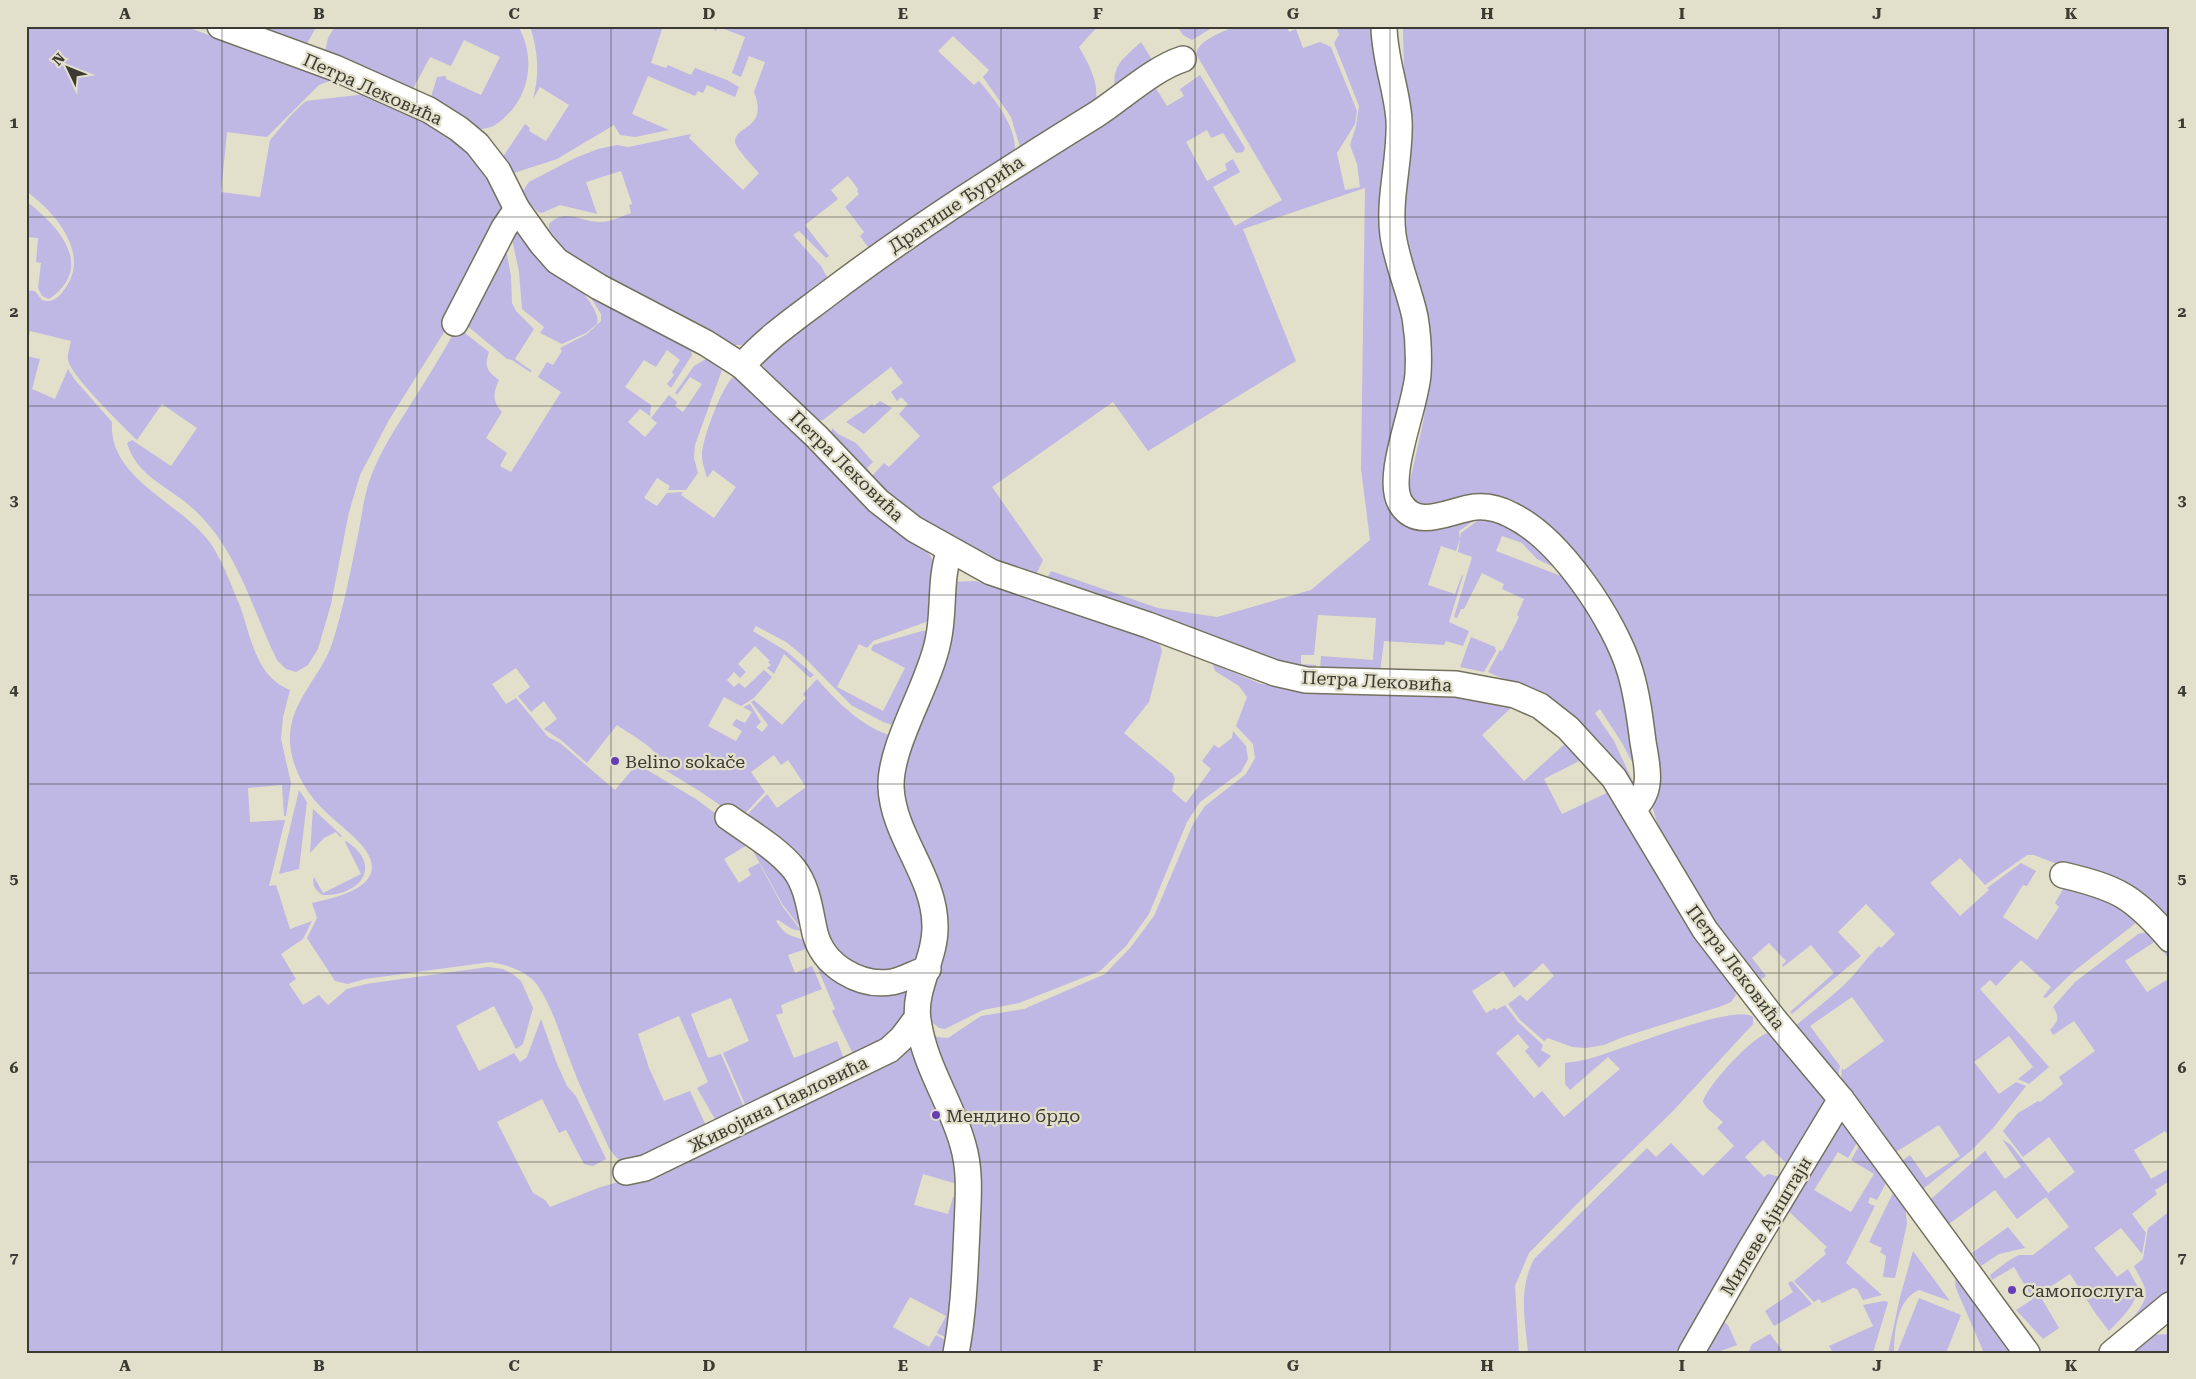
<svg xmlns="http://www.w3.org/2000/svg" width="2196" height="1379" font-family="'Roboto Serif',serif">
	<style>
		.green { fill: #bfb7e4 }
		.lines { fill: none; stroke-linecap: round; stroke-linejoin: round }
		.minor-casing { stroke: #74725e; stroke-width: 28 }
		.minor { stroke: #fff; stroke-width: 25 }
		.grid { fill: none; stroke: #3c3b33; stroke-width: 1; stroke-opacity: 0.55 }
		.poi-dot { fill: #653eb6; stroke: #e2e0ca; stroke-width: 2 }
		.labels { text-anchor: middle; dominant-baseline: central; stroke-width: 4.5; stroke-linejoin: round; paint-order: stroke }
		.street-label { font-size: 18px; fill: #3c3b33; stroke: #e2e0ca }
		.poi-label { font-size: 18px; fill: #3c3b33; stroke: #e2e0ca; text-anchor: start }
		.neatline { fill: none; stroke: #3c3b33; stroke-width: 2 }
		.grid-label { font-size: 16px; text-anchor: middle; font-weight: bold; fill: #3c3b33 }
	</style>
	<rect width="100%" height="100%" fill="#e2e0ca"/>
	<!-- green -->
	<g class="green">
		<path d="M 26,26 L 184,26 L 332,80 L 319,85 L 267,137 L 227,132 L 221,192 L 260,197 L 270,140 L 293,113 L 306,101 L 366,94 L 440,129 L 469,149 L 495,190 L 502,209 L 463,297 L 443,334 L 389,420 L 360,475 L 349,512 L 331,604 L 318,649 L 308,665 L 296,672 L 286,669 L 277,660 C 250,605 238,548 190,506 C 167,486 136,475 127,443 L 132,440 L 171,466 L 197,428 L 162,404 L 137,440 C 124,427 71,376 68,360 C 67,355 70,346 71,341 L 30,331 L 26,348 L 26,290 L 35,291 L 42,300 C 53,303 58,298 64,290 C 92,254 55,212 26,191 Z"/>
		<path d="M 253,26 L 317,26 L 306,45 Z"/>
		<path d="M 335,26 L 518,26 C 536,57 530,95 504,118 C 496,125 490,129 480,129 L 431,97 L 437,77 L 446,76 L 446,79 L 481,95 L 500,57 L 464,40 L 451,66 L 430,57 L 413,89 L 325,52 L 328,38 Z"/>
		<path d="M 530,26 L 663,26 L 651,63 L 666,68 L 668,65 L 691,75 L 695,68 L 727,80 L 739,87 L 735,97 L 707,85 L 703,93 L 698,91 L 695,96 L 648,76 L 632,114 L 669,130 L 635,137 L 620,135 L 614,125 L 557,159 L 514,173 L 511,172 L 502,158 L 525,124 L 530,128 L 529,131 L 546,141 L 569,105 L 540,87 L 533,99 C 540,73 538,52 530,26 Z"/>
		<path d="M 709,26 L 1098,26 L 1079,47 C 1090,67 1100,83 1095,106 L 1022,154 L 1011,117 L 983,77 L 989,70 L 953,36 L 938,51 L 974,85 L 979,81 C 995,100 1020,130 1014,156 L 868,251 L 868,247 L 860,236 L 864,232 L 845,207 L 859,194 L 857,191 L 858,189 L 848,176 L 831,190 L 838,199 L 805,225 L 829,256 L 826,258 L 799,231 L 793,235 L 821,266 L 828,279 L 748,345 L 734,345 L 635,295 L 565,252 L 549,229 L 549,224 C 565,207 581,222 601,222 C 610,222 622,216 631,213 L 629,205 L 632,204 L 621,171 L 586,182 L 597,214 L 560,205 L 542,213 L 538,212 L 530,204 L 523,191 L 529,182 L 575,158 L 598,149 L 617,145 L 628,147 L 691,134 L 689,138 L 743,190 L 759,173 C 754,167 736,149 735,142 C 735,125 769,129 754,92 L 765,62 L 749,56 L 741,77 L 732,73 L 745,37 L 719,27 L 716,31 Z"/>
		<path d="M 1177,26 L 1215,26 L 1192,40 L 1183,35 Z"/>
		<path d="M 1235,26 L 1287,26 L 1289,32 L 1296,29 L 1303,48 L 1320,42 L 1331,47 L 1357,111 L 1355,124 L 1337,153 L 1345,190 L 1360,187 L 1357,164 L 1350,145 L 1356,126 L 1359,106 L 1334,43 L 1339,35 L 1336,26 L 1381,26 L 1407,360 L 1392,503 L 1485,513 L 1459,531 L 1460,539 L 1456,551 L 1441,546 L 1428,585 L 1455,594 L 1462,575 L 1463,576 L 1449,622 L 1469,631 L 1463,646 L 1446,641 L 1444,645 L 1384,641 L 1380,672 L 1320,670 L 1321,656 L 1373,660 L 1376,618 L 1318,615 L 1314,655 L 1301,655 L 1301,664 L 1316,665 L 1316,670 L 1285,665 L 1046,580 L 1051,571 L 1158,608 L 1217,617 L 1311,590 L 1370,540 L 1361,469 L 1365,188 L 1243,229 L 1296,361 L 1148,451 L 1113,402 L 992,487 L 1043,560 L 1036,575 L 989,557 L 917,519 L 889,496 L 871,477 L 884,463 L 889,467 L 920,436 L 899,414 L 908,404 L 901,397 L 897,401 L 891,392 L 903,383 L 891,367 L 823,420 L 818,421 L 765,370 L 762,363 L 769,345 L 1152,82 L 1167,106 L 1184,96 L 1180,89 L 1200,75 L 1245,148 L 1243,152 L 1236,153 L 1223,133 L 1211,138 L 1207,130 L 1186,142 L 1207,181 L 1227,170 L 1225,164 L 1233,159 L 1240,172 L 1213,187 L 1235,226 L 1282,200 L 1196,54 C 1198,40 1224,32 1235,26 Z"/>
		<path d="M 1403,26 L 2170,26 L 2170,930 L 2075,871 L 2034,855 L 2027,855 L 1985,885 L 1960,858 L 1930,883 L 1960,916 L 1989,890 L 1987,888 L 2021,863 L 2036,871 L 2027,886 L 2023,885 L 2003,917 L 2037,940 L 2059,907 L 2055,903 L 2066,884 L 2080,883 L 2141,919 L 2073,972 L 2046,998 L 2043,997 L 2051,987 L 2021,960 L 1996,986 L 1990,980 L 1980,989 L 2049,1067 L 2029,1084 L 2018,1079 L 2033,1067 L 2009,1036 L 1974,1062 L 1999,1094 L 2016,1082 L 2026,1086 L 1994,1127 L 1972,1150 L 1923,1189 L 1902,1161 L 1910,1155 L 1926,1178 L 1960,1156 L 1939,1125 L 1896,1152 L 1841,1080 L 1842,1068 L 1844,1070 L 1884,1041 L 1852,997 L 1810,1026 L 1840,1066 L 1838,1076 L 1795,1026 C 1812,1012 1829,999 1844,985 C 1857,973 1866,958 1879,946 L 1881,948 L 1895,934 L 1866,904 L 1838,932 L 1861,956 L 1792,1014 L 1790,1012 L 1834,973 L 1811,945 L 1783,967 L 1782,965 L 1786,961 L 1769,943 L 1752,958 L 1766,976 L 1759,981 L 1712,921 L 1659,829 L 1653,809 L 1645,722 L 1555,543 L 1451,500 L 1427,505 L 1416,502 L 1410,494 L 1410,481 L 1424,418 L 1426,390 L 1424,312 L 1417,276 L 1403,243 L 1407,151 L 1412,117 L 1404,75 Z"/>
		<path d="M 1141,42 L 1156,66 L 1116,94 C 1110,66 1122,60 1141,42 Z"/>
		<path d="M 26,201 C 57,225 97,266 49,299 L 42,296 L 38,288 L 41,263 L 36,262 L 38,238 L 26,237 Z"/>
		<path d="M 514,224 C 530,240 605,303 597,324 L 586,333 L 562,344 L 540,333 L 544,327 L 522,309 L 519,272 L 510,229 Z"/>
		<path d="M 506,250 L 511,276 L 512,303 L 516,311 L 534,329 L 515,359 L 532,371 L 530,372 L 512,360 L 507,359 L 465,324 Z"/>
		<path d="M 589,295 L 685,344 L 691,350 L 692,355 L 671,388 L 667,384 L 674,375 L 672,372 L 680,360 L 667,350 L 656,367 L 644,360 L 625,387 L 651,405 L 650,416 L 640,409 L 628,422 L 645,437 L 657,423 L 651,418 L 669,395 L 677,402 L 675,406 L 683,412 L 702,384 L 690,377 L 677,395 L 675,393 L 694,366 L 706,359 L 722,370 L 695,445 L 694,458 L 698,473 L 686,490 L 668,490 L 670,486 L 657,478 L 644,498 L 657,506 L 667,493 L 683,492 L 681,495 L 714,518 L 736,487 L 713,470 L 707,478 C 705,470 702,463 702,455 C 702,439 722,387 733,377 C 785,412 824,464 869,506 C 884,520 923,543 931,557 C 941,574 939,600 937,618 L 873,641 L 867,648 L 859,644 L 837,687 L 883,711 L 905,668 L 871,650 L 873,645 L 922,631 L 935,630 L 922,681 L 903,724 L 893,725 L 883,722 L 851,705 L 802,655 L 786,642 L 756,626 L 753,631 L 786,651 L 814,675 L 810,678 L 784,654 L 774,674 L 767,668 L 771,665 L 768,662 L 770,661 L 755,646 L 738,664 L 746,672 L 740,678 L 734,672 L 727,680 L 734,687 L 739,683 L 745,688 L 764,670 L 772,677 L 754,698 L 741,706 L 724,697 L 708,726 L 736,741 L 742,731 L 732,725 L 736,719 L 745,723 L 752,712 L 743,707 L 750,704 L 761,722 L 756,727 L 762,732 L 768,725 L 751,702 L 754,700 L 782,725 L 806,698 L 803,694 L 817,679 C 837,702 868,733 899,737 C 892,756 884,778 887,799 C 894,850 948,900 924,953 C 916,970 896,977 877,977 C 863,977 850,970 840,961 C 813,939 820,912 806,883 C 793,855 766,839 742,820 L 767,794 L 777,808 L 806,787 L 788,760 L 781,765 L 774,755 L 751,772 L 765,792 L 740,819 L 701,792 L 665,770 C 661,749 632,736 617,725 L 587,763 L 561,740 L 544,729 L 557,719 L 544,701 L 531,712 L 518,696 L 530,687 L 516,668 L 492,684 L 506,704 L 516,698 L 548,737 L 560,743 L 615,790 L 637,764 L 696,799 L 788,868 L 798,882 L 811,931 L 803,931 L 783,905 L 749,844 L 724,859 L 739,883 L 751,875 L 748,869 L 759,863 L 783,907 L 801,931 L 792,929 L 778,920 L 776,921 C 789,942 796,933 810,944 C 821,953 828,966 839,975 C 861,993 892,987 916,979 C 918,998 903,1033 887,1045 C 878,1052 866,1055 856,1060 L 832,1011 L 835,1009 L 809,948 L 788,955 L 795,973 L 812,966 L 822,989 L 781,1005 L 783,1013 L 776,1015 L 794,1058 L 837,1041 L 846,1064 L 748,1111 L 723,1053 L 749,1041 L 731,998 L 691,1014 L 708,1058 L 721,1054 L 746,1112 L 719,1126 L 697,1088 L 708,1082 L 679,1016 L 638,1034 L 649,1068 L 664,1101 L 690,1091 L 709,1132 C 692,1140 652,1165 634,1165 C 622,1165 615,1157 609,1148 C 597,1121 583,1095 573,1068 C 562,1041 554,1010 538,986 C 528,971 507,965 491,962 L 365,979 L 348,984 L 335,981 L 307,938 L 317,918 L 312,903 C 345,896 398,882 357,840 C 345,828 330,817 318,804 C 303,788 290,762 290,740 C 289,702 321,677 332,644 C 344,607 351,568 359,530 C 362,514 364,497 369,482 C 379,452 397,426 414,399 C 428,377 442,354 455,331 L 461,330 L 489,352 C 484,367 487,371 499,380 C 493,393 492,401 502,412 L 486,438 L 507,453 L 500,466 L 511,472 L 561,392 L 538,377 L 547,362 L 553,365 L 562,351 L 560,349 L 562,347 L 587,334 L 601,321 L 601,314 Z"/>
		<path d="M 26,356 L 40,359 L 32,389 L 55,399 L 68,369 L 75,380 L 112,422 C 108,481 185,503 213,547 C 224,565 232,587 240,606 C 251,637 256,677 290,690 L 283,717 L 281,739 L 291,783 L 286,816 L 284,816 L 282,785 L 248,788 L 250,822 L 285,820 L 269,886 L 276,885 L 290,929 L 312,921 L 303,939 L 281,954 L 296,979 L 289,984 L 303,1005 L 319,995 L 328,1005 L 347,989 L 366,984 L 488,967 L 503,969 L 514,975 L 521,981 L 533,1008 L 523,1044 L 516,1049 L 494,1006 L 456,1026 L 479,1071 L 514,1053 L 520,1062 L 527,1057 L 541,1019 L 557,1064 L 567,1086 L 576,1096 L 606,1159 L 593,1166 L 584,1164 L 566,1130 L 559,1133 L 542,1099 L 497,1122 L 533,1193 L 545,1200 L 550,1207 L 598,1188 L 625,1180 L 913,1033 L 947,1117 L 965,1197 L 955,1195 L 957,1184 L 923,1174 L 914,1205 L 948,1214 L 953,1197 L 964,1200 L 954,1342 L 937,1333 L 946,1316 L 910,1297 L 893,1327 L 929,1347 L 936,1335 L 953,1344 L 951,1353 L 26,1353 Z"/>
		<path d="M 880,401 L 892,408 L 864,434 L 846,422 L 872,404 L 874,406 Z"/>
		<path d="M 832,428 L 838,434 L 856,443 L 873,462 L 867,468 L 870,472 L 868,474 L 831,434 Z"/>
		<path d="M 1488,513 L 1511,521 L 1558,569 L 1537,559 L 1522,543 L 1502,536 L 1496,551 L 1574,581 L 1612,638 L 1642,781 L 1622,743 L 1600,709 L 1595,713 L 1614,741 L 1634,784 L 1634,788 L 1543,697 L 1488,672 L 1500,650 L 1502,651 L 1519,617 L 1517,615 L 1524,599 L 1502,589 L 1504,584 L 1482,573 L 1464,609 L 1461,609 L 1457,618 L 1454,617 L 1472,557 L 1458,552 L 1461,533 Z"/>
		<path d="M 976,581 L 1151,637 L 1160,645 L 1162,651 L 1149,702 L 1124,733 L 1173,774 L 1175,779 L 1172,791 L 1186,803 L 1211,769 L 1202,761 L 1214,745 L 1219,748 L 1232,738 L 1233,731 L 1246,746 L 1248,759 L 1241,772 L 1200,802 L 1187,822 L 1149,914 L 1126,946 L 1100,971 L 1019,1003 L 983,1010 L 945,1029 L 939,1028 L 933,1023 L 925,1009 L 941,938 L 903,810 L 899,770 L 949,582 Z"/>
		<path d="M 1471,637 L 1495,647 L 1496,651 L 1484,672 L 1460,667 Z"/>
		<path d="M 1213,664 L 1261,684 L 1327,692 L 1469,698 L 1512,707 L 1482,735 L 1524,781 L 1567,742 L 1583,759 L 1544,779 L 1562,814 L 1609,792 L 1734,986 L 1736,995 L 1731,1002 L 1722,1006 L 1623,1037 L 1604,1045 L 1586,1048 L 1572,1047 L 1548,1038 L 1544,1041 L 1520,1020 L 1508,1004 L 1520,995 L 1527,1001 L 1554,976 L 1543,963 L 1514,988 L 1503,971 L 1472,991 L 1486,1013 L 1495,1008 L 1496,1010 L 1505,1005 L 1518,1022 L 1543,1045 L 1541,1050 L 1551,1056 L 1539,1068 L 1525,1051 L 1529,1047 L 1518,1034 L 1496,1053 L 1534,1098 L 1542,1091 L 1564,1117 L 1620,1069 L 1608,1057 L 1570,1090 L 1565,1084 L 1565,1063 C 1573,1062 1581,1061 1588,1059 C 1614,1053 1736,1002 1753,1017 L 1753,1024 L 1671,1113 L 1578,1203 L 1529,1253 L 1515,1286 L 1519,1353 L 961,1353 L 973,1200 L 926,1027 L 937,1037 L 948,1038 L 981,1016 L 1024,1009 L 1105,974 L 1130,948 L 1154,916 L 1193,824 L 1205,806 L 1246,774 L 1255,758 L 1253,744 L 1236,726 L 1247,697 L 1239,686 L 1215,671 Z"/>
		<path d="M 299,790 L 307,802 L 299,869 L 279,874 Z"/>
		<path d="M 313,809 L 342,836 L 340,837 L 336,832 L 324,838 L 310,853 Z"/>
		<path d="M 346,841 C 384,866 360,896 323,895 C 317,892 311,885 314,877 L 323,893 L 361,874 L 345,842 Z"/>
		<path d="M 2147,932 L 2170,946 L 2170,961 L 2156,941 L 2125,961 L 2147,992 L 2170,978 L 2170,1138 L 2165,1131 L 2134,1150 L 2151,1179 L 2170,1168 L 2170,1181 L 2155,1190 L 2157,1194 L 2132,1214 L 2146,1233 L 2142,1254 L 2121,1228 L 2094,1248 L 2117,1277 L 2128,1269 L 2138,1287 C 2136,1306 2121,1318 2109,1331 L 2096,1314 L 2070,1274 L 2039,1294 L 2059,1328 L 2043,1339 L 2016,1310 L 2033,1299 L 2014,1267 L 1992,1280 L 1990,1275 L 2008,1261 L 2019,1255 L 2033,1255 L 2069,1227 L 2046,1197 L 2017,1219 L 1995,1190 L 1949,1224 L 1931,1199 L 1985,1151 L 2005,1179 L 2021,1167 L 2002,1139 L 2011,1145 L 2048,1193 L 2075,1172 L 2049,1137 L 2023,1157 L 2003,1131 L 2018,1113 L 2038,1101 L 2040,1102 L 2063,1084 L 2059,1077 L 2095,1051 L 2074,1021 L 2053,1035 L 2050,1030 C 2058,1022 2060,1017 2053,1007 L 2075,982 L 2138,934 Z"/>
		<path d="M 1768,1033 L 1827,1102 L 1787,1164 L 1763,1140 L 1745,1157 L 1764,1177 L 1768,1174 L 1781,1177 L 1684,1353 L 1528,1353 C 1525,1319 1518,1290 1534,1259 L 1647,1148 L 1656,1157 L 1671,1143 L 1703,1176 L 1734,1146 L 1717,1128 L 1723,1122 L 1707,1108 L 1703,1102 C 1707,1086 1752,1037 1768,1033 Z"/>
		<path d="M 1840,1118 L 1858,1141 L 1848,1158 L 1838,1152 L 1814,1190 L 1851,1212 L 1874,1174 L 1851,1160 L 1860,1144 L 1887,1181 L 1877,1200 L 1870,1197 L 1868,1203 L 1875,1206 L 1846,1263 L 1882,1295 L 1863,1300 L 1857,1289 L 1853,1288 L 1822,1303 L 1819,1299 L 1814,1302 L 1794,1281 L 1826,1254 L 1824,1250 L 1827,1247 L 1783,1206 Z"/>
		<path d="M 1894,1191 L 1905,1206 L 1907,1224 L 1895,1278 L 1883,1277 L 1886,1256 L 1880,1252 L 1882,1248 L 1869,1242 Z"/>
		<path d="M 2170,1211 L 2170,1296 L 2124,1328 C 2132,1318 2149,1303 2145,1289 C 2143,1281 2137,1273 2134,1266 L 2143,1259 L 2148,1228 Z"/>
		<path d="M 2008,1227 L 2025,1248 L 1999,1254 L 1981,1266 L 1972,1253 Z"/>
		<path d="M 1913,1251 L 1950,1301 L 1919,1290 C 1897,1299 1894,1332 1894,1353 L 1888,1353 L 1900,1297 Z"/>
		<path d="M 1956,1277 L 2011,1353 L 1984,1353 L 1958,1293 L 1955,1285 Z"/>
		<path d="M 1792,1281 L 1812,1304 L 1774,1326 L 1765,1311 L 1793,1292 L 1788,1283 Z"/>
		<path d="M 1919,1298 L 1961,1315 L 1946,1353 L 1897,1353 Z"/>
		<path d="M 1884,1301 L 1888,1302 L 1873,1353 L 1829,1353 L 1832,1351 L 1829,1346 L 1873,1326 L 1863,1305 Z"/>
		<path d="M 1719,1322 L 1724,1322 L 1728,1325 L 1737,1345 L 1715,1353 L 1699,1353 Z"/>
		<path d="M 1770,1334 L 1784,1353 L 1748,1353 L 1752,1344 Z"/>
		<path d="M 2170,1334 L 2170,1353 L 2121,1353 L 2150,1335 Z"/>
	</g>
	<g class="lines">
		<defs>
			<g id="minor">
				<path d="M 220,26 L 335,68 L 429,110 L 459,129 L 477,144 L 498,171 L 517,209 L 542,244 L 557,261 L 599,287 L 706,343 L 742,366 L 817,437 L 878,501 L 914,529 L 991,572 L 1148,625 L 1275,673 L 1306,680 L 1456,684 L 1515,695 L 1540,706 L 1568,728 L 1614,778 L 1705,930 L 1773,1018 L 1841,1099 L 2027,1353"/>
				<path d="M 1384,26 C 1384,58 1397,89 1399,120 C 1401,158 1388,197 1393,235 C 1397,263 1409,289 1415,317 C 1418,335 1419,356 1418,374 C 1416,407 1384,478 1401,504 C 1418,531 1450,510 1475,507 C 1487,506 1500,509 1511,515 C 1560,538 1615,621 1630,671 C 1637,694 1640,718 1643,742 C 1647,766 1654,790 1634,808"/>
				<path d="M 455,323 L 504,228 L 517,209"/>
				<path d="M 742,366 C 767,337 799,316 829,293 C 915,228 1005,171 1097,114 C 1123,97 1154,68 1183,59"/>
				<path d="M 950,550 C 939,579 945,611 938,641 C 929,686 890,744 891,787 C 893,836 935,876 935,926 C 936,957 913,990 918,1020 C 925,1068 951,1101 963,1145 C 971,1172 968,1200 967,1228 C 965,1270 964,1311 956,1353"/>
				<path d="M 728,817 C 750,833 777,848 794,869 C 808,887 810,912 815,933 C 823,966 860,987 892,982 C 904,980 916,972 928,969"/>
				<path d="M 2063,875 C 2118,888 2133,896 2170,939"/>
				<path d="M 626,1172 L 645,1168 L 889,1050 L 902,1038 L 917,1018"/>
				<path d="M 1691,1353 L 1750,1250 L 1841,1099"/>
				<path d="M 2112,1353 L 2170,1305"/>
			</g>
		</defs>
		<!-- minor casing -->
		<use href="#minor" class="minor-casing"/>
		<!-- minor -->
		<use href="#minor" class="minor"/>
	</g>
	<!-- grid -->
	<path class="grid" d="M 222,26 L 222,1353M 417,26 L 417,1353M 611,26 L 611,1353M 806,26 L 806,1353M 1001,26 L 1001,1353M 1195,26 L 1195,1353M 1390,26 L 1390,1353M 1585,26 L 1585,1353M 1779,26 L 1779,1353M 1974,26 L 1974,1353M 26,217 L 2170,217M 26,406 L 2170,406M 26,595 L 2170,595M 26,784 L 2170,784M 26,973 L 2170,973M 26,1162 L 2170,1162"/>
	<!-- markers -->
	<g class="poi-dot">
		<circle cx="615" cy="761" r="5"/>
		<circle cx="936" cy="1115" r="5"/>
		<circle cx="2012" cy="1290" r="5"/>
	</g>
	<g class="labels">
		<!-- street labels -->
		<g class="street-label">
			<text transform="translate(373 89) rotate(24)">Петра Лековића</text>
			<text transform="translate(956 204) rotate(-34)">Драгише Ђурића</text>
			<text transform="translate(847 466) rotate(44)">Петра Лековића</text>
			<text transform="translate(1377 681) rotate(3)">Петра Лековића</text>
			<text transform="translate(1736 967) rotate(53)">Петра Лековића</text>
			<text transform="translate(778 1104) rotate(-26)">Живојина Павловића</text>
			<text transform="translate(1766 1226) rotate(-59)">Милеве Ајнштајн</text>
		</g>
		<!-- poi labels -->
		<g class="poi-label">
			<text x="625" y="761">Belino sokače</text>
			<text x="946" y="1115">Мендино брдо</text>
			<text x="2022" y="1290">Самопослуга</text>
		</g>
	</g>
	<!-- border -->
	<rect width="2196" height="1379" fill="none" stroke="#e2e0ca" stroke-width="55"/>
	<!-- north arrow -->
	<g transform="translate(68 68) rotate(313)" stroke="#e2e0ca" stroke-width="4" paint-order="stroke">
	<path d="M0-4L9 19L0 12L-9 19Z" fill="#3c3b33"/>
	<text y="-8" font-size="14" font-weight="bold" text-anchor="middle" fill="#3c3b33">N</text>
	</g>
	<rect x="28" y="28" width="2140" height="1324" class="neatline"/>
	<g class="grid-label">
		<text x="125" y="19">A</text>
		<text x="319" y="19">B</text>
		<text x="514" y="19">C</text>
		<text x="709" y="19">D</text>
		<text x="903" y="19">E</text>
		<text x="1098" y="19">F</text>
		<text x="1293" y="19">G</text>
		<text x="1487" y="19">H</text>
		<text x="1682" y="19">I</text>
		<text x="1877" y="19">J</text>
		<text x="2071" y="19">K</text>
		<text x="14" y="128">1</text>
		<text x="2182" y="128">1</text>
		<text x="14" y="317">2</text>
		<text x="2182" y="317">2</text>
		<text x="14" y="506">3</text>
		<text x="2182" y="506">3</text>
		<text x="14" y="695">4</text>
		<text x="2182" y="695">4</text>
		<text x="14" y="884">5</text>
		<text x="2182" y="884">5</text>
		<text x="14" y="1073">6</text>
		<text x="2182" y="1073">6</text>
		<text x="14" y="1263">7</text>
		<text x="2182" y="1263">7</text>
		<text x="125" y="1371">A</text>
		<text x="319" y="1371">B</text>
		<text x="514" y="1371">C</text>
		<text x="709" y="1371">D</text>
		<text x="903" y="1371">E</text>
		<text x="1098" y="1371">F</text>
		<text x="1293" y="1371">G</text>
		<text x="1487" y="1371">H</text>
		<text x="1682" y="1371">I</text>
		<text x="1877" y="1371">J</text>
		<text x="2071" y="1371">K</text>
	</g>
</svg>
